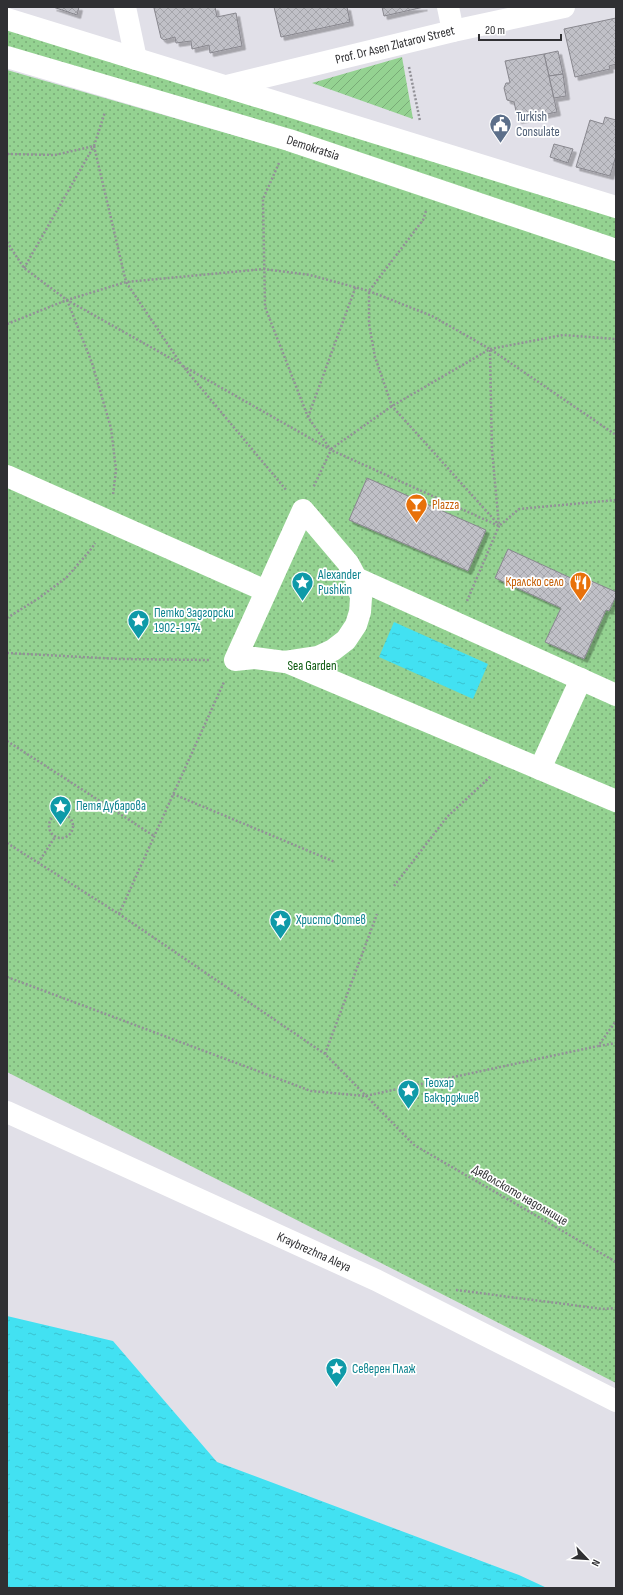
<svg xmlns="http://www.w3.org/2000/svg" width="623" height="1595" font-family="'Sofia Sans Condensed',sans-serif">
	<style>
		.grass { fill: url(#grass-dots) }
		.garden { fill: url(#garden-furrows) }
		.water { fill: url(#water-ripples) }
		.building { fill: url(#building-cross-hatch); stroke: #88878e; filter: url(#shadow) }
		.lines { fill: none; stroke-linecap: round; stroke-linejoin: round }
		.path { stroke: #929197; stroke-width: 2.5; stroke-dasharray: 2 2; stroke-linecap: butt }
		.pedestrian { stroke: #fff; stroke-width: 22 }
		.minor { stroke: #fff; stroke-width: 22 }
		.secondary { stroke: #fff; stroke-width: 22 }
		.labels { text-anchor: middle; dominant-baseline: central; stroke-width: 3.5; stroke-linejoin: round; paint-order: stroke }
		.street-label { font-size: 13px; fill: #303033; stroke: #fff }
		.service-label { font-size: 13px; fill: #4e5e75; stroke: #fff; text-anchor: start }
		.food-label { font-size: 13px; fill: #c56008; stroke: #fff; text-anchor: start }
		.culture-label { font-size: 13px; fill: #0d838f; stroke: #fff; text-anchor: start }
		.park-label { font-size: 13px; fill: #08570c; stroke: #fff }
	</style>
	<defs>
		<pattern id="grass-dots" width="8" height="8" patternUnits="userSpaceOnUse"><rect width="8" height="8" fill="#94d291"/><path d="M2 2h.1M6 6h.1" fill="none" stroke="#79ab77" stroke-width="1.8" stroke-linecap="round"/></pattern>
		<pattern id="garden-furrows" width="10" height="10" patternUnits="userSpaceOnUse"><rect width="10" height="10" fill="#94d291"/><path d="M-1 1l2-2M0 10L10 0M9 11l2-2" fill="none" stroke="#79ab77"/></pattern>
		<pattern id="water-ripples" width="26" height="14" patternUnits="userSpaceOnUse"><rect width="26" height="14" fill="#42e1f2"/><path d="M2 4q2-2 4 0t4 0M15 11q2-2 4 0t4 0" fill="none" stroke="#3ac1d0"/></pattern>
		<pattern id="building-cross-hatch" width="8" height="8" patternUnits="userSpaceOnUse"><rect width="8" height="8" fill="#c0c0c7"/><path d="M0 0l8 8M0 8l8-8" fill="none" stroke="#a5a5ab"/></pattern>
		<filter id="shadow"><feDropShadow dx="3.5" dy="3.5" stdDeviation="0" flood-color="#0004"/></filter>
	</defs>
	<rect width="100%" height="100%" fill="#e1e0e8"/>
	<!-- grass -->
	<g class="grass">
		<path d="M 7,27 L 616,216 L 616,241 L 7,51 Z"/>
		<path d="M 7,70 L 279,148 L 616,260 L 616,1383 L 7,1072 Z"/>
	</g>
	<!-- garden -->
	<path class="garden" d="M 402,57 L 413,119 L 312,83 Z"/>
	<!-- water -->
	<g class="water">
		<path d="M 394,622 L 488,664 L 473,699 L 379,657 Z"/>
		<path d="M 7,1316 L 113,1341 L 217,1462 L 519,1575 L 547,1588 L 7,1588 Z"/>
	</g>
	<!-- building -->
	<g class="building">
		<path d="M 53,7 L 79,7 L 77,15 Z"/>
		<path d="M 159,7 L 215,7 L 217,17 L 236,13 L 242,46 L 210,53 L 209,45 L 192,49 L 191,41 L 176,43 L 175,37 L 164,40 L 161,38 L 154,8 Z"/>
		<path d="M 274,7 L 347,7 L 350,22 L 281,37 Z"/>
		<path d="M 382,7 L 424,7 L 384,16 Z"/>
		<path d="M 616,18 L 616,64 L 609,66 L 610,69 L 575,77 L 564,29 Z"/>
		<path d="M 558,51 L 563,74 L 549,76 L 544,54 Z"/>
		<path d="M 544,54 L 557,112 L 518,120 L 514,102 L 507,100 L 504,88 L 506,83 L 510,83 L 505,61 Z"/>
		<path d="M 563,74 L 566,96 L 554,98 L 549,76 Z"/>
		<path d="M 605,117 L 616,120 L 616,160 L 615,159 L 610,176 L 576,167 L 590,120 L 603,124 Z"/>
		<path d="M 554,144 L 573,149 L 568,163 L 550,157 Z"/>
		<path d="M 367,478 L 486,530 L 468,571 L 349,520 Z"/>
		<path d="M 508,549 L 586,585 L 589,580 L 616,592 L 616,596 L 609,611 L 606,610 L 584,659 L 545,642 L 561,608 L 495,578 Z"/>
	</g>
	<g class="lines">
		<!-- path -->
		<g class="path">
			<path d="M 409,67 L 420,121"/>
			<path d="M 94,146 L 126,282 L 181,364 L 287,491"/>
			<path d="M 7,154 L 55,155 L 94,146 L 105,112"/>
			<path d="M 279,163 L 263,199 L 265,307 L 308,417 L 331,450 L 313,488"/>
			<path d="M 426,211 L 423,220 L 369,291 L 369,324 L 375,357 L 392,406 L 498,524"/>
			<path d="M 7,242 L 24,268 L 67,300 L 179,363"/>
			<path d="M 24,268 L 94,146"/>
			<path d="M 67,300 L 92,363 L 111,428 L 116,470 L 113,495"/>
			<path d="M 7,324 L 67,300 L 126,282 L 264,269 L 310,275 L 369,291 L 432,316 L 490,349"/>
			<path d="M 183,366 L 331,450 L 499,526 L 519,509 L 616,500"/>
			<path d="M 308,417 L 356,286"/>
			<path d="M 331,449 L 392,406 L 490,349 L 563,335 L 616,339"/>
			<path d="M 467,601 L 499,526 L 492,450 L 490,349 L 616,435"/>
			<path d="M 7,618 L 39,598 L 67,577 L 92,548 L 95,543"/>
			<path d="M 7,653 L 120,659 L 210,660"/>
			<path d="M 7,741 L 154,836"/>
			<path d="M 173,794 L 335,862"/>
			<circle cx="61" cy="826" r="12"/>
			<path d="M 7,843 L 119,914 L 325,1054 L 414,1145 L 616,1262"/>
			<path d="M 38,863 L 55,837"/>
			<path d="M 394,886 L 447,817 L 491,776"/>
			<path d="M 119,914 L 224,682"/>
			<path d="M 7,977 L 311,1091 L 365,1096 L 598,1046 L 616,1021"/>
			<path d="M 599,1046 L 616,1043"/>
			<path d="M 325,1054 L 377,914"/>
			<path d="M 456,1290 L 603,1309 L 616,1308"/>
		</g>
		<!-- pedestrian -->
		<g class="pedestrian">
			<path d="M 7,476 L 266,591"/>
			<path d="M 303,510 L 348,563 L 356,578 L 361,598 L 360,612 L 356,625 L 346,640 L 333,650 L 318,657 L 285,662 L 254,658 L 235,660 Z"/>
			<path d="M 356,578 L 616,695"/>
			<path d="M 287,662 L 616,801"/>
			<path d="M 540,769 L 581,679"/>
			<path d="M 7,1112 L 376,1280 L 616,1401"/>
		</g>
		<!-- minor -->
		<g class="minor">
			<path d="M 125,7 L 136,59"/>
			<path d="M 448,7 L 453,31"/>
			<path d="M 227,86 L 453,31 L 564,7"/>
		</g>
		<!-- secondary -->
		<g class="secondary">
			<path d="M 7,19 L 616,207"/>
			<path d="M 7,57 L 289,140 L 616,250"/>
		</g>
	</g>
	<!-- icons -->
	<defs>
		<symbol id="civic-pin" viewBox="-11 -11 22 30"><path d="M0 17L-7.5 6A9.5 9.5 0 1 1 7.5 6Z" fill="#5c6f8a" stroke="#fff"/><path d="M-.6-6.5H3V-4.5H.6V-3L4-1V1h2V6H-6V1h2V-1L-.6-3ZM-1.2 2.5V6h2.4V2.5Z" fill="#fff"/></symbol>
		<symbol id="bar-pin" viewBox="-11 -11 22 30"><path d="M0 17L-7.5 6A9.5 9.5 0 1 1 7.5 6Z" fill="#e8710a" stroke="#fff"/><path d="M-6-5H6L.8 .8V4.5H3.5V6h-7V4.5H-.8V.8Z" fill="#fff"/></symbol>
		<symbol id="sight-pin" viewBox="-11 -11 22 30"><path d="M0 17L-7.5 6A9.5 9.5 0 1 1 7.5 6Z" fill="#0f9aa8" stroke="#fff"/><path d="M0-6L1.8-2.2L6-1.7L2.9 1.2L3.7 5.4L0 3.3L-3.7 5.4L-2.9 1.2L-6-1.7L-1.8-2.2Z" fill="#fff"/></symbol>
		<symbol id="restaurant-pin" viewBox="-11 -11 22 30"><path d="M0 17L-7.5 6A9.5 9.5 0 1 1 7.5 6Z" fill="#e8710a" stroke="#fff"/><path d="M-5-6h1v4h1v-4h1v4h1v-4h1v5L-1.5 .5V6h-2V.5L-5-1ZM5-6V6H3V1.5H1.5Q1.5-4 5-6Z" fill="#fff"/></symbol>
	</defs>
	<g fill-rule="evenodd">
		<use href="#civic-pin" x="488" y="112" width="25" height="34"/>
		<use href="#bar-pin" x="404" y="492" width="25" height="34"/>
		<use href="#sight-pin" x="290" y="570" width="25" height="34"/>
		<use href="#restaurant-pin" x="568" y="570" width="25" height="34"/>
		<use href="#sight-pin" x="126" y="608" width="25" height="34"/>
		<use href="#sight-pin" x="48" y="794" width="25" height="34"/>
		<use href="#sight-pin" x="268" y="908" width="25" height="34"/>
		<use href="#sight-pin" x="396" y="1078" width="25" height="34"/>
		<use href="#sight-pin" x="324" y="1356" width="25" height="34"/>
	</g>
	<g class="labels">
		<!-- street labels -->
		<g class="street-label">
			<text transform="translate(395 45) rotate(-14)">Prof. Dr Asen Zlatarov Street</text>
			<text transform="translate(313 148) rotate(18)">Demokratsia</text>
			<text transform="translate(520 1195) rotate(30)">Дяволското надолнище</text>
			<text transform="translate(314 1252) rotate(24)">Kraybrezhna Aleya</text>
		</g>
		<!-- service labels -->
		<g class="service-label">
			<text x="516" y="117">Turkish<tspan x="516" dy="15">Consulate</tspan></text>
		</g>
		<!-- food labels -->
		<g class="food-label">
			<text x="432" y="505">Plazza</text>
			<text x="564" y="582" text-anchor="end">Кралско село</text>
		</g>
		<!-- culture labels -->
		<g class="culture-label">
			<text x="318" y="575">Alexander<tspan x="318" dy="15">Pushkin</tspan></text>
			<text x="154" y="613">Петко Задгорски<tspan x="154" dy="15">1902-1974</tspan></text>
			<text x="76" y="806">Петя Дубарова</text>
			<text x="296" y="920">Христо Фотев</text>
			<text x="424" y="1083">Теохар<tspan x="424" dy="15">Бакърджиев</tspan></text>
			<text x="352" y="1369">Северен Плаж</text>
		</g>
		<!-- park labels -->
		<g class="park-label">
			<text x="312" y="666">Sea Garden</text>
		</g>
	</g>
	<!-- border -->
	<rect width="623" height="1595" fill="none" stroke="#303033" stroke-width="16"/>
	<!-- north arrow -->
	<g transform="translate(587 1559) rotate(115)" stroke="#ffffff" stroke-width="3" paint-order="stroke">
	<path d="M0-3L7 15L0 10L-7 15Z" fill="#303033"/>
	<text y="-6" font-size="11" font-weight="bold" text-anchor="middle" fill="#303033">N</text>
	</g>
	<!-- scale -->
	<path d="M479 34v6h82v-6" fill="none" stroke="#303033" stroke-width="2"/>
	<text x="485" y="34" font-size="12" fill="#303033" stroke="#ffffff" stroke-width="3" paint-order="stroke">20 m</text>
</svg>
